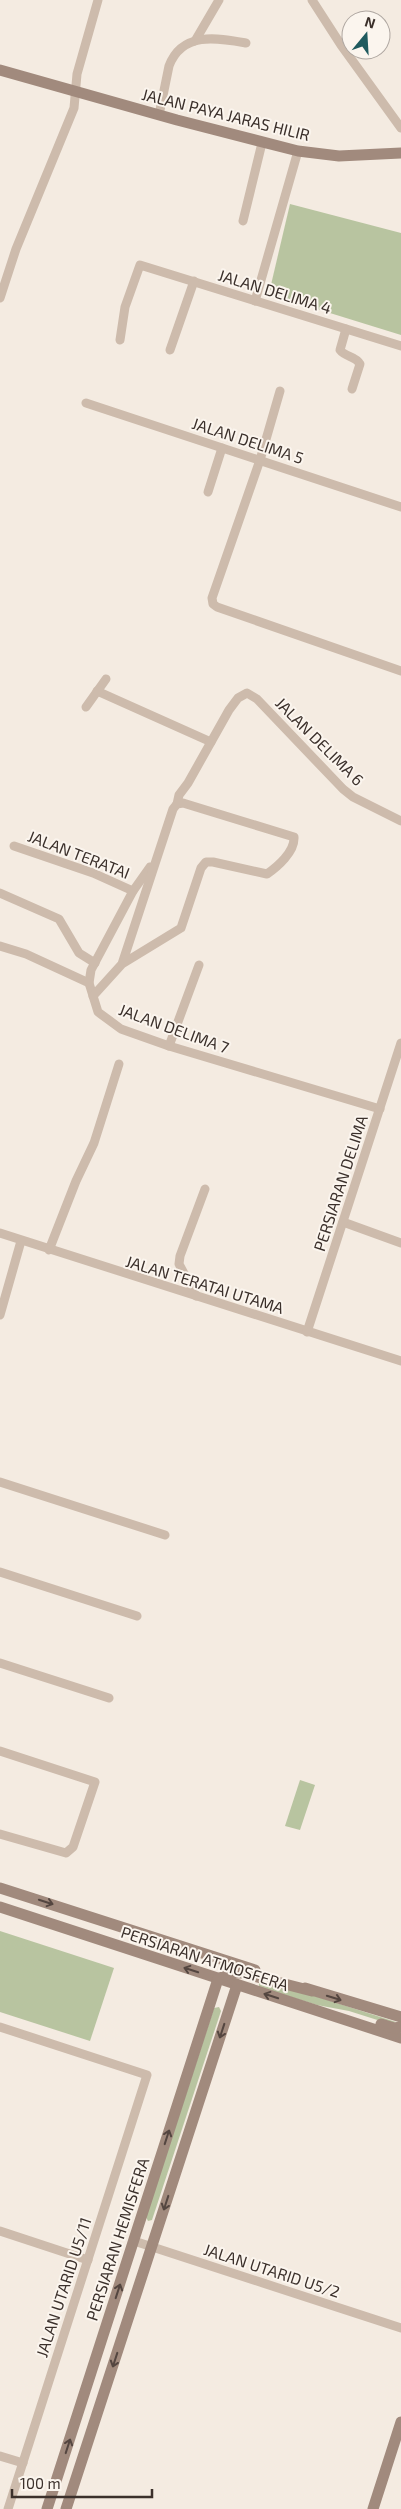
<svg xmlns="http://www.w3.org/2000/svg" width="401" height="2509" font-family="'Exo 2',sans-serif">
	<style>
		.green { fill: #b8c4a0 }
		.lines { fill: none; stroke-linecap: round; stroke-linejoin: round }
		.street { stroke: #cdbbac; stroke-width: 9 }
		.secondary { stroke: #a18a7d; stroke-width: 11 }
		.oneway { stroke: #544640 }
		.labels { text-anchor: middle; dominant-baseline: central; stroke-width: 4; stroke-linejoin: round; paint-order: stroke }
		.street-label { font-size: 16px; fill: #3b302b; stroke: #fbf5ee }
	</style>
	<rect width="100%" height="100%" fill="#f4ebe1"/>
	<!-- green -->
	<g class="green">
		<path d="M 290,204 L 401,233 L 401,335 L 275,296 L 270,289 Z"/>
		<path d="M 300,1780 L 315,1785 L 300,1830 L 285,1826 Z"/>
		<path d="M 0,1931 L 114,1968 L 90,2041 L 0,2012 Z"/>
		<path d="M 262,1979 L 396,2022 L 390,2024 L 349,2011 L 317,2005 L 259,1987 L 259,1983 Z"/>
		<path d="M 219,2007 L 221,2011 L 152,2220 L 148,2221 L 146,2217 L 214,2008 Z"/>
	</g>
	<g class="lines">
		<!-- street -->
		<g class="street">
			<path d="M 312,0 L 341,45 L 401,128"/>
			<path d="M 195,41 L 219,0"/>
			<path d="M 159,115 L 169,66 C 182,31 218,38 246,43"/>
			<path d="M 243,221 L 262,143"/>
			<path d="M 0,298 L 16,249 L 74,108 L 77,74 L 98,0"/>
			<path d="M 255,301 L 298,151"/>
			<path d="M 346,329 L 340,350 C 345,357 356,356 360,364 L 352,389"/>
			<path d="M 120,340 L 125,307 L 140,265 L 401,346"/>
			<path d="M 170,350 L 194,281"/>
			<path d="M 280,391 L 260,460 L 212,598 L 213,604 L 217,607 L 401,671"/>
			<path d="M 86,403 L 401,507"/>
			<path d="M 208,492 L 222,448"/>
			<path d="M 97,691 L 211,742"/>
			<path d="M 86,707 L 106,679"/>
			<path d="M 177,804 L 179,795 L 188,783 L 229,710 L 238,698 L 247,693 L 257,699 L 343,789 L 353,797 L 401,821"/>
			<path d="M 14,846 L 93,873 L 133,891"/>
			<path d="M 150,867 L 133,891 L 91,970 L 89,983 L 98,1012 L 121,1029 L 169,1046 L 380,1109"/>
			<path d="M 0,893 L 59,919 L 79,953 L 95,963"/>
			<path d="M 0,946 L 26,954 L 89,983"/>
			<path d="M 93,996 L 122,964 L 181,928 L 201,868 L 206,862 L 213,862 L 267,874 C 277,867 295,852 294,837 L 183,803 L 177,804 L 173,809 L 122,964"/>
			<path d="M 169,1046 L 199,965"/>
			<path d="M 343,1222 L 401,1243"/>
			<path d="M 0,1233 L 401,1361"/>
			<path d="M 49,1250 L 76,1181 L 94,1143 L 119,1064"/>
			<path d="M 196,1296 L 179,1264 L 180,1256 L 205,1189"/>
			<path d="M 0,1315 L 21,1241"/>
			<path d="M 307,1332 L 401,1043"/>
			<path d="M 0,1482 L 165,1535"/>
			<path d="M 0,1572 L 137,1616"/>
			<path d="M 0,1663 L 109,1698"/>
			<path d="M 0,1751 L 95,1782 L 73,1847 L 66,1853 L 0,1834"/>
			<path d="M 0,2027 L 147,2075 L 8,2509"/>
			<path d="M 0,2231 L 88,2260"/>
			<path d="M 134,2241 L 401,2328"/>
			<path d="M 0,2456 L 23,2463"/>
		</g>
		<!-- secondary -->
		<g class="secondary">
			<path d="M 0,70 L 177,120 L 298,151 L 339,156 L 401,153"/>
			<path d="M 0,1888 L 255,1970"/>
			<path d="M 0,1907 L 401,2038"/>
			<path d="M 305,1988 L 401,2017"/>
			<path d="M 381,2024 L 394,2028 L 401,2027"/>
			<path d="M 47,2509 L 218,1979 L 231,1973 L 242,1973 L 312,1991"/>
			<path d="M 66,2509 L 237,1985"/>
			<path d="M 373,2509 L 401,2422"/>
		</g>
	</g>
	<!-- one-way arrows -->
	<defs><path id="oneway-shaft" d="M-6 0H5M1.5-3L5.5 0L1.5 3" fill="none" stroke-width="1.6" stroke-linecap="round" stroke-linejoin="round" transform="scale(1.25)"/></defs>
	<g class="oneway">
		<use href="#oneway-shaft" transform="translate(46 1902) rotate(18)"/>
		<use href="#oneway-shaft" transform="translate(191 1970) rotate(-162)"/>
		<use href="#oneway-shaft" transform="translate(271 1996) rotate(-162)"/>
		<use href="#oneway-shaft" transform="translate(334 1998) rotate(17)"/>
		<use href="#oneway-shaft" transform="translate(222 2031) rotate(108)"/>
		<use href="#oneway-shaft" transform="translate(167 2137) rotate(-72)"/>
		<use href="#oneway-shaft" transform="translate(166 2203) rotate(108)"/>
		<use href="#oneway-shaft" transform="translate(118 2291) rotate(-72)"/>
		<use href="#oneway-shaft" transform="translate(115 2360) rotate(108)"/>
		<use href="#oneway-shaft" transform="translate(68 2446) rotate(-72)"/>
	</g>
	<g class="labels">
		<!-- street labels -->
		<g class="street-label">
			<text transform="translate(226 114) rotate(14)">JALAN PAYA JARAS HILIR</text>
			<text transform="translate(275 291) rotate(17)">JALAN DELIMA 4</text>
			<text transform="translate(248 440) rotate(18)">JALAN DELIMA 5</text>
			<text transform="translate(320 741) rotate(45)">JALAN DELIMA 6</text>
			<text transform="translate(79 854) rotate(21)">JALAN TERATAI</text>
			<text transform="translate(174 1028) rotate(20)">JALAN DELIMA 7</text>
			<text transform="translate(340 1183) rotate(-72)">PERSIARAN DELIMA</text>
			<text transform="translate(205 1284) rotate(17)">JALAN TERATAI UTAMA</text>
			<text transform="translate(205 1958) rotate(18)">PERSIARAN ATMOSFERA</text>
			<text transform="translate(117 2239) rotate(-72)">PERSIARAN HEMISFERA</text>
			<text transform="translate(272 2270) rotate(18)">JALAN UTARID U5/2</text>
			<text transform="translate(63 2287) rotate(-72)">JALAN UTARID U5/11</text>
		</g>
	</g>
	<!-- north arrow -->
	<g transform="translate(366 35) rotate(18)"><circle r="24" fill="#fbf5ee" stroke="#aea6a0"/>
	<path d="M0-4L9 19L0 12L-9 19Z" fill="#1f5a5e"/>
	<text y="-8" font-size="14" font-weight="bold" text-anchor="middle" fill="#3b302b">N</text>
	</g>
	<!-- scale -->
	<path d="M12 2489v8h140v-8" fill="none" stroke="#3b302b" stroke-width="2.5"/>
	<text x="20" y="2489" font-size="15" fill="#3b302b" stroke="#fbf5ee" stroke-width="4" paint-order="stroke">100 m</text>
</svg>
